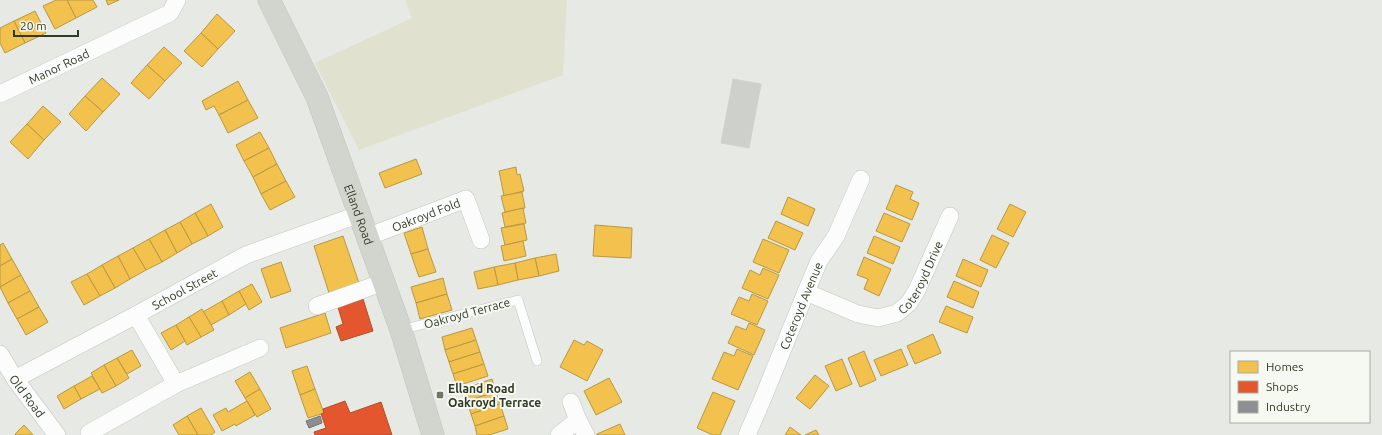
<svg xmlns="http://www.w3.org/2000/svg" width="1382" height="435" font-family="Ubuntu,sans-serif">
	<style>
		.green { fill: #e0e1cf }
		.homes { fill: #f2c14e; stroke: #b89941 }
		.shops { fill: #e4572e; stroke: #ae4f2b }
		.industry { fill: #8d8d92; stroke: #717471 }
		.building { fill: #ced0cc; stroke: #d0d2cd }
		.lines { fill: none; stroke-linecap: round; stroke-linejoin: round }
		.lane-casing { stroke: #c4c6c1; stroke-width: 10 }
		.street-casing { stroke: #c4c6c1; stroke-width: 18 }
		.primary-casing { stroke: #c1c5bd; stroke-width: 23 }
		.lane { stroke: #fbfcfb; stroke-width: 9 }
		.street { stroke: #fbfcfb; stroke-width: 17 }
		.primary { stroke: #d2d5ce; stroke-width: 22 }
		.poi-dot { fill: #6f7867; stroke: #f6f8f2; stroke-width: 1.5 }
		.labels { text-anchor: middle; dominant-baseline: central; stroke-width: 4; stroke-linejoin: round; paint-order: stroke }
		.street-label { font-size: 12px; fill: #2f3b24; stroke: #f6f8f2 }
		.poi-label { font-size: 12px; font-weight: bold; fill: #2f3b24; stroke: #f6f8f2; text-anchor: start }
	</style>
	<rect width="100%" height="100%" fill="#e7e9e4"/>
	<!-- green -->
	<path class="green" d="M 405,0 L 567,0 L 563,75 L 359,150 L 315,63 L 412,18 Z"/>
	<!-- homes -->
	<g class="homes">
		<path d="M 56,0 L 67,0 L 76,18 L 55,29 L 43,6 Z"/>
		<path d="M 67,0 L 93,0 L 97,7 L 76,18 Z"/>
		<path d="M 106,0 L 119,0 L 108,5 Z"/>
		<path d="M 35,11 L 46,33 L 25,43 L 14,21 Z"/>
		<path d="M 217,14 L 235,31 L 218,49 L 201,33 Z"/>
		<path d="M 14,21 L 25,43 L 5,53 L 0,43 L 0,28 Z"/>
		<path d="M 201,33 L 218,49 L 202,67 L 184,51 Z"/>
		<path d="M 164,47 L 182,63 L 165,81 L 147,65 Z"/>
		<path d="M 147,65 L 165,81 L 149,99 L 131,83 Z"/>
		<path d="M 102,78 L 120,94 L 103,112 L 85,96 Z"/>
		<path d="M 238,81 L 248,100 L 219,115 L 214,106 L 206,110 L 202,101 Z"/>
		<path d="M 85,96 L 103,112 L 86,131 L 69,114 Z"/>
		<path d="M 248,100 L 258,118 L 228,133 L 219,115 Z"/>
		<path d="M 43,106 L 61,122 L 44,140 L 27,124 Z"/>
		<path d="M 27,124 L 44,140 L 28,159 L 10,142 Z"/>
		<path d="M 260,132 L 269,148 L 244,161 L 236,145 Z"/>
		<path d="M 269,148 L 277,164 L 253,177 L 244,161 Z"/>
		<path d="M 416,159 L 422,174 L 385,188 L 379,173 Z"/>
		<path d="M 277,164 L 286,181 L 261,194 L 253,177 Z"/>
		<path d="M 516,167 L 517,175 L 520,174 L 524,191 L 504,196 L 499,171 Z"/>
		<path d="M 286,181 L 295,197 L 270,210 L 261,194 Z"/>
		<path d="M 896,185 L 913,192 L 910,199 L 919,203 L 912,220 L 886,209 Z"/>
		<path d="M 522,192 L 525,208 L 505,212 L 501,196 Z"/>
		<path d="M 788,197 L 815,209 L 808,226 L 781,214 Z"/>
		<path d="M 211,204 L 223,227 L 208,236 L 195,213 Z"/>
		<path d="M 1010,204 L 1026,212 L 1013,237 L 997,229 Z"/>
		<path d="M 523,208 L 526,223 L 505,227 L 502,213 Z"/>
		<path d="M 195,213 L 208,236 L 192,244 L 180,222 Z"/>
		<path d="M 884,213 L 910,224 L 902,242 L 876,231 Z"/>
		<path d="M 776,221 L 803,233 L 795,250 L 768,238 Z"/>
		<path d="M 180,222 L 192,244 L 177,253 L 165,230 Z"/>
		<path d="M 524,224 L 527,240 L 505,245 L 501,228 Z"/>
		<path d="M 595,225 L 632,228 L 631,258 L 593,256 Z"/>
		<path d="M 422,227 L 428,249 L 411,254 L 404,233 Z"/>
		<path d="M 165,230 L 177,253 L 162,262 L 149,239 Z"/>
		<path d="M 992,235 L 1009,243 L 996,268 L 980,260 Z"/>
		<path d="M 343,236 L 360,286 L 330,296 L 314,246 Z"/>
		<path d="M 874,236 L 900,247 L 893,264 L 867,253 Z"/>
		<path d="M 149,239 L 162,262 L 146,270 L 133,248 Z"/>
		<path d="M 763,239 L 789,250 L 779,273 L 753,262 Z"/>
		<path d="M 523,241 L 526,256 L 504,261 L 501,246 Z"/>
		<path d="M 3,243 L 12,259 L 0,266 L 0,245 Z"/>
		<path d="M 133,248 L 146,270 L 130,279 L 118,256 Z"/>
		<path d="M 428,249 L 436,272 L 419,277 L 411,254 Z"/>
		<path d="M 556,254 L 559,271 L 539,276 L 535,258 Z"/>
		<path d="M 118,256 L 130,279 L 115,288 L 102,265 Z"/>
		<path d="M 864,257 L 891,269 L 879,296 L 864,289 L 868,279 L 857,275 Z"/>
		<path d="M 535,258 L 539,276 L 518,280 L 515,263 Z"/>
		<path d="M 12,259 L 21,275 L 0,287 L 0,266 Z"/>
		<path d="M 963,259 L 988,270 L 981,287 L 956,276 Z"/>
		<path d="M 281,262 L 291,291 L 271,298 L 261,269 Z"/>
		<path d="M 515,263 L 518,280 L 498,285 L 494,267 Z"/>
		<path d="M 102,265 L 115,288 L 100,296 L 87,274 Z"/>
		<path d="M 494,267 L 498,285 L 478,289 L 474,272 Z"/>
		<path d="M 763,268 L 779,275 L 768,299 L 742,288 L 750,270 L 760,275 Z"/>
		<path d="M 87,274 L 100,296 L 84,305 L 71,282 Z"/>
		<path d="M 21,275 L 30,291 L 8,303 L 0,287 Z"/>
		<path d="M 443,278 L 447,294 L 416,303 L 411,287 Z"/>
		<path d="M 954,281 L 979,292 L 973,308 L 947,297 Z"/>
		<path d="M 252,284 L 262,302 L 249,310 L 239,291 Z"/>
		<path d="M 30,291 L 39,307 L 17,319 L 8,303 Z"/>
		<path d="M 239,291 L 246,304 L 229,315 L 222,301 Z"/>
		<path d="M 447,294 L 452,310 L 420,319 L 416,303 Z"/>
		<path d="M 752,294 L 768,301 L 757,325 L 731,314 L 739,297 L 749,301 Z"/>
		<path d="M 222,301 L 229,315 L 211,325 L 203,312 Z"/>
		<path d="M 946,306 L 973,317 L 967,333 L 939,322 Z"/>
		<path d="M 39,307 L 48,322 L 26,335 L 17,319 Z"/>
		<path d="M 202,309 L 214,330 L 201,337 L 189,317 Z"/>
		<path d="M 325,313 L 331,333 L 286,348 L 280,328 Z"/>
		<path d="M 189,317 L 201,337 L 187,345 L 176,325 Z"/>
		<path d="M 749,323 L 765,330 L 754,355 L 728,343 L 736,326 L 746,330 Z"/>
		<path d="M 176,325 L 185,341 L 171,350 L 161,333 Z"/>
		<path d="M 472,328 L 476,340 L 445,350 L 442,337 Z"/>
		<path d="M 933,334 L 941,353 L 915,364 L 907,346 Z"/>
		<path d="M 476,340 L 480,352 L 449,362 L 445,350 Z"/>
		<path d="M 574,340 L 584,345 L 587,341 L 603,350 L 587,381 L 560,367 Z"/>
		<path d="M 737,349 L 753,356 L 738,390 L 712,379 L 724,352 L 734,356 Z"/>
		<path d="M 901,349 L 908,365 L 881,376 L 874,360 Z"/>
		<path d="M 132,350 L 141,366 L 127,374 L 117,358 Z"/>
		<path d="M 864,351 L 876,380 L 860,387 L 848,358 Z"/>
		<path d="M 480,352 L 484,364 L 453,374 L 449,362 Z"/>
		<path d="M 117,358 L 129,378 L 116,386 L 104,365 Z"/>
		<path d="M 842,359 L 852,384 L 836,391 L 825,366 Z"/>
		<path d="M 484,364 L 488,376 L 457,386 L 453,374 Z"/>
		<path d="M 104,365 L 116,386 L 102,393 L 91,373 Z"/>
		<path d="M 307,366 L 315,389 L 300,395 L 292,371 Z"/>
		<path d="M 250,372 L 260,389 L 245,398 L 235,381 Z"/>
		<path d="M 815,375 L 829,386 L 810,409 L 796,398 Z"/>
		<path d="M 92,376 L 100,389 L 81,399 L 74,386 Z"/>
		<path d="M 609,378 L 622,402 L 596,415 L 584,391 Z"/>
		<path d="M 492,379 L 496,392 L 467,401 L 463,389 Z"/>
		<path d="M 74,386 L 81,399 L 64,409 L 57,396 Z"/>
		<path d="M 260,389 L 271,409 L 257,417 L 245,398 Z"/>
		<path d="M 315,389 L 324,413 L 308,418 L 300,395 Z"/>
		<path d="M 496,392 L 500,404 L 471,414 L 467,401 Z"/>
		<path d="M 713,392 L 735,401 L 720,435 L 713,435 L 697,428 Z"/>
		<path d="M 247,401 L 255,415 L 236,426 L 235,424 L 222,431 L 213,415 L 226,408 L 228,412 Z"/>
		<path d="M 500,404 L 504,416 L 475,426 L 471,414 Z"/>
		<path d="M 201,408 L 215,432 L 211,435 L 198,435 L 187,416 Z"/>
		<path d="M 187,416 L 198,435 L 179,435 L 173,425 Z"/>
		<path d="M 504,416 L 508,429 L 489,435 L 477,435 L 475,426 Z"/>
		<path d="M 620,424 L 625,435 L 597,435 L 597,434 Z"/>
		<path d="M 24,425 L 33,435 L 16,435 L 15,434 Z"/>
		<path d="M 790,427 L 801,435 L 785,435 Z"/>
		<path d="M 816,430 L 819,435 L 805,435 Z"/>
	</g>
	<!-- shops -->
	<g class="shops">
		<path d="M 363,299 L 373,331 L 341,341 L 336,327 L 343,324 L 338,307 Z"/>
		<path d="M 345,401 L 350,413 L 381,402 L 392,435 L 315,435 L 314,432 L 326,428 L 321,414 L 324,413 L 323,409 Z"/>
	</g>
	<!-- industry -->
	<path class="industry" d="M 320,416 L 322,423 L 309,428 L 306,421 Z"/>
	<!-- building -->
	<path class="building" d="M 733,79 L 761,84 L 749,148 L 721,143 Z"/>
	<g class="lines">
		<defs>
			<path id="lane" d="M 401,330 L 518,300 L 537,361"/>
			<g id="street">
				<path id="s1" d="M 0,94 L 170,13 L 177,0"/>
				<path id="s2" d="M 367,237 L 466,199 L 481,240"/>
				<path id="s3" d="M 806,292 L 858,314 L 878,318 L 897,313 L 909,303 L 917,290 L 950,216"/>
				<path d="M 317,306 L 384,282"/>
				<path d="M 136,315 L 176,384"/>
				<path id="s4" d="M 0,354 L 15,379 L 57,435"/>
				<path id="s5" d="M 15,379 L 136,315 L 246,255 L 360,214"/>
				<path d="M 571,402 L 578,420 L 586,435"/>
				<path d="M 89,433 L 176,384 L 260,348"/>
				<path d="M 559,435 L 578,420"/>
				<path id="s6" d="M 747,435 L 763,398 L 806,292 L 819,261 L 836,236 L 861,179"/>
			</g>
			<g id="primary">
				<path id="s7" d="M 269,0 L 317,97 L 401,330 L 433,435"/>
			</g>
		</defs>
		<!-- lane casing -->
		<use href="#lane" class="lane-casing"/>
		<!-- street casing -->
		<use href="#street" class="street-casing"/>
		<!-- primary casing -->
		<use href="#primary" class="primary-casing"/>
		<!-- lane -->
		<use href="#lane" class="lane"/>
		<!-- street -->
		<use href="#street" class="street"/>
		<!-- primary -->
		<use href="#primary" class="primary"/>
	</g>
	<!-- markers -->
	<rect class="poi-dot" x="436" y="391" width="8" height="8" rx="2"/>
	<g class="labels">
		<!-- street labels -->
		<g class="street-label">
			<text stroke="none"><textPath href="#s1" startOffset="65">Manor Road</textPath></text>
			<text stroke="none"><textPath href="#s7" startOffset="233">Elland Road</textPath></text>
			<text stroke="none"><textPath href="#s2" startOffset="63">Oakroyd Fold</textPath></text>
			<text stroke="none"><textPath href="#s3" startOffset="140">Coteroyd Drive</textPath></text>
			<text stroke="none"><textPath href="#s5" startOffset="192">School Street</textPath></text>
			<text stroke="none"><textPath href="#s6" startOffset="140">Coteroyd Avenue</textPath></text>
			<text transform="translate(467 313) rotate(-15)">Oakroyd Terrace</text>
			<text stroke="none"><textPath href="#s4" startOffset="50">Old Road</textPath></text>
		</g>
		<!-- poi labels -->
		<g class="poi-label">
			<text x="448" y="388">Elland Road<tspan x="448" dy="14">Oakroyd Terrace</tspan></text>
		</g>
	</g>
	<!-- legend -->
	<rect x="1230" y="351" width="140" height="72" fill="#f6f8f2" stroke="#a6aca0"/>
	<rect x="1238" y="361" width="20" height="12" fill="#f2c14e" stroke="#a6aca0"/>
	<text x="1266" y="371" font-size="12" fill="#2f3b24">Homes</text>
	<rect x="1238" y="381" width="20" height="12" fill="#e4572e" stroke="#a6aca0"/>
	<text x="1266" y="391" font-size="12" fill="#2f3b24">Shops</text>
	<rect x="1238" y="401" width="20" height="12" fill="#8d8d92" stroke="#a6aca0"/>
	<text x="1266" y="411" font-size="12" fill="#2f3b24">Industry</text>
	<!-- scale -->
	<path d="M14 30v6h64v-6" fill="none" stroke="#2f3b24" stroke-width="2"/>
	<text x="20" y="30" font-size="12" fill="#2f3b24" stroke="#f6f8f2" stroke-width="3" paint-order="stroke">20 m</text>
</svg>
